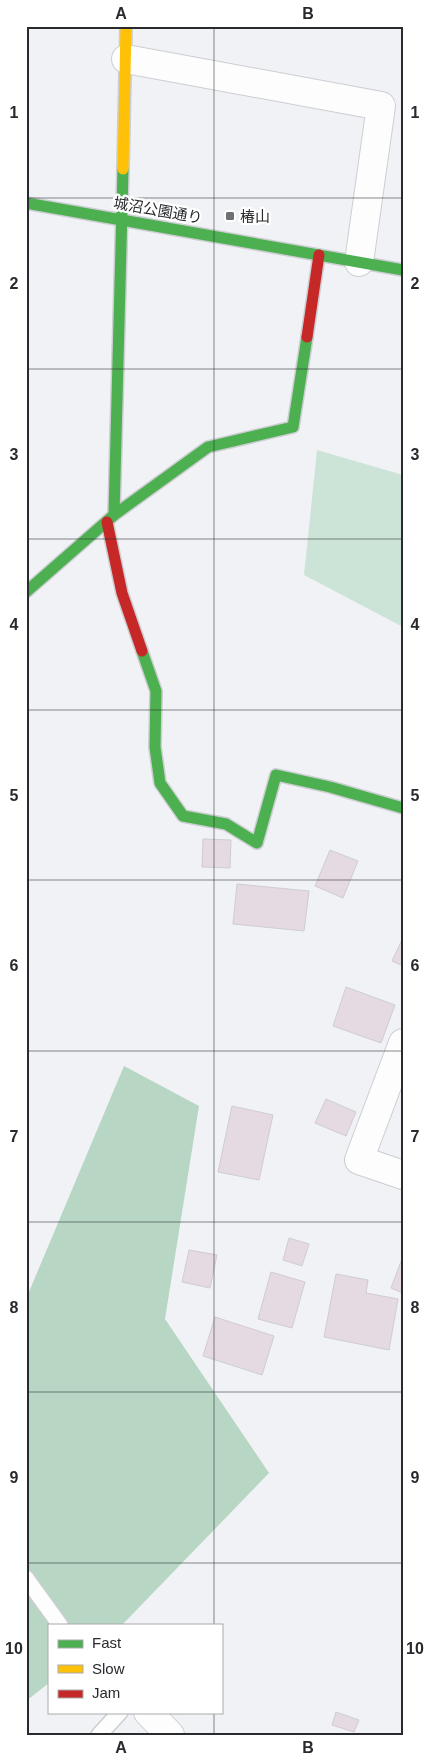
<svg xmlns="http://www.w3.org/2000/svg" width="429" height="1761" font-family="Arial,'Noto Sans JP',sans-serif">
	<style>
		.green { fill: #cce4d7 }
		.forest { fill: #b7d7c4 }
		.building { fill: #e5dae2; stroke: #cecdd0 }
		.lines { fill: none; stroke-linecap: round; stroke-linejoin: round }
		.lane-casing { stroke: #ccced1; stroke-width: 18 }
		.street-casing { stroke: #ccced1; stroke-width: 30 }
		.fast-casing { stroke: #ccced1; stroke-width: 14 }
		.slow-casing { stroke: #ccced1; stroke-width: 14 }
		.jam-casing { stroke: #ccced1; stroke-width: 14 }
		.lane { stroke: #fdfdfe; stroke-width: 15 }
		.street { stroke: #fdfdfe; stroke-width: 28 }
		.fast { stroke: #4caf50; stroke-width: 11 }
		.slow { stroke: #ffc107; stroke-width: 11 }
		.jam { stroke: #c62828; stroke-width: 11 }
		.grid { fill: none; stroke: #282a2d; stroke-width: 1; stroke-opacity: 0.55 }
		.poi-dot { fill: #6e7073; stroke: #fff; stroke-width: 2 }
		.labels { text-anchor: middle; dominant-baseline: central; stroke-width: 4.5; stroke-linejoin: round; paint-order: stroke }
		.street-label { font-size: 15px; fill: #282a2d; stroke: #fff }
		.poi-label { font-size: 15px; fill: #282a2d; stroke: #fff; text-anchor: start }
		.neatline { fill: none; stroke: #282a2d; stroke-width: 2 }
		.grid-label { font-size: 16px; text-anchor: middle; font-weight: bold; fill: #282a2d }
	</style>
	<rect width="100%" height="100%" fill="#f0f2f6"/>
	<!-- green -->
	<path class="green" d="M 317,450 L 403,475 L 403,627 L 304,575 Z"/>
	<!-- forest -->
	<path class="forest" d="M 124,1066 L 199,1106 L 165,1319 L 269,1473 L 122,1625 L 49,1625 L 49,1683 L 26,1701 L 26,1299 Z"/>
	<!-- building -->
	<g class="building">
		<path d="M 203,839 L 231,840 L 230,868 L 202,867 Z"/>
		<path d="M 330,850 L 358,861 L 343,898 L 315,886 Z"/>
		<path d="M 237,884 L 309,891 L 304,931 L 233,924 Z"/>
		<path d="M 403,938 L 403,966 L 392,961 Z"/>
		<path d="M 346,987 L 395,1005 L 381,1043 L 333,1026 Z"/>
		<path d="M 326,1099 L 356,1112 L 346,1136 L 315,1123 Z"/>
		<path d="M 232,1106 L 273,1115 L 259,1180 L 218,1172 Z"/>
		<path d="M 289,1238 L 309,1244 L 302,1266 L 283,1260 Z"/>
		<path d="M 189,1250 L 217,1255 L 210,1288 L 182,1282 Z"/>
		<path d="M 403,1256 L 403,1293 L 391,1288 Z"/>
		<path d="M 271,1272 L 305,1282 L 292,1328 L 258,1319 Z"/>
		<path d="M 336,1274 L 368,1280 L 366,1293 L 398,1299 L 389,1350 L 324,1337 Z"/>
		<path d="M 215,1317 L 274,1336 L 262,1375 L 203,1356 Z"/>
		<path d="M 336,1712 L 359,1720 L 354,1732 L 332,1725 Z"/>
	</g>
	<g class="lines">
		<defs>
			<g id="lane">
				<path d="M 26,1578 L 60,1625"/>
				<path d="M 99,1735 L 120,1712"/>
			</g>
			<g id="street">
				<path d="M 126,59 L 381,106 L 359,262"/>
				<path d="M 403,1043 L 359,1160 L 403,1175"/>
				<path d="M 148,1712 L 170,1735"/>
			</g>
			<g id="fast">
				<path d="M 26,203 L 403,270"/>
				<path d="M 114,515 L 123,169"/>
				<path d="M 26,592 L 114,515 L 208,447 L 293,427 L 307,337"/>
				<path d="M 142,651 L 156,691 L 155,747 L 160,783 L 183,816 L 226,824 L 257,843 L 276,775 L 330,787 L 403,808"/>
			</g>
			<path id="slow" d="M 123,169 L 126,26"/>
			<g id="jam">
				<path d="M 307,337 L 319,255"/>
				<path d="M 107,522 L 122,593 L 142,651"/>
			</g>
		</defs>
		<!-- lane casing -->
		<use href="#lane" class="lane-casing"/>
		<!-- street casing -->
		<use href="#street" class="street-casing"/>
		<!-- fast casing -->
		<use href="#fast" class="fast-casing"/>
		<!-- slow casing -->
		<use href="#slow" class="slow-casing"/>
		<!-- jam casing -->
		<use href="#jam" class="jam-casing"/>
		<!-- lane -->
		<use href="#lane" class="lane"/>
		<!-- street -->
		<use href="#street" class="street"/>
		<!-- fast -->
		<use href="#fast" class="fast"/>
		<!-- slow -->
		<use href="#slow" class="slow"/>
		<!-- jam -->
		<use href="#jam" class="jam"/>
	</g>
	<!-- grid -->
	<path class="grid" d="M 214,26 L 214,1625M 26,198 L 403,198M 26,369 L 403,369M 26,539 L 403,539M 26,710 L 403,710M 26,880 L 403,880M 26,1051 L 403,1051M 26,1222 L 403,1222M 26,1392 L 403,1392M 26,1563 L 403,1563M 214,1712 L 214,1735"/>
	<!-- markers -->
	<rect class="poi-dot" x="225" y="211" width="10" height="10" rx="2.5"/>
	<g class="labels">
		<!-- street labels -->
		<g class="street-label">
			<text transform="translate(158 210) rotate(10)">城沼公園通り</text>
		</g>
		<!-- poi labels -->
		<g class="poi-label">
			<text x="240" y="216">椿山</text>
		</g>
	</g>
	<!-- border -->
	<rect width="429" height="1761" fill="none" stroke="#ffffff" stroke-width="55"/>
	<!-- legend -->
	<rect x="48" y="1624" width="175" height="90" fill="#ffffff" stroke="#a9aaab"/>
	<rect x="58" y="1640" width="25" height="8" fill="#4caf50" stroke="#a9aaab"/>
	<text x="92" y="1648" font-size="15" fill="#282a2d">Fast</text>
	<rect x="58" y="1665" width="25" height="8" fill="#ffc107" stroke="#a9aaab"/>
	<text x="92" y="1674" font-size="15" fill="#282a2d">Slow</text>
	<rect x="58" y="1690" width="25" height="8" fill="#c62828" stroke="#a9aaab"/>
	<text x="92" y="1698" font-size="15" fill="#282a2d">Jam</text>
	<rect x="28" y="28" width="374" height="1706" class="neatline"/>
	<g class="grid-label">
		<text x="121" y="19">A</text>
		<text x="308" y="19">B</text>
		<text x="14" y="118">1</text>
		<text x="415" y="118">1</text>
		<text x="14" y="289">2</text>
		<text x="415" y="289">2</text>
		<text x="14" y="460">3</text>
		<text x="415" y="460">3</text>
		<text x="14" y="630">4</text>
		<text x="415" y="630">4</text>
		<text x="14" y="801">5</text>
		<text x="415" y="801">5</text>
		<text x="14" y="971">6</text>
		<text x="415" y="971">6</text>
		<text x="14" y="1142">7</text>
		<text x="415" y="1142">7</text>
		<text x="14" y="1313">8</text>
		<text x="415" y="1313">8</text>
		<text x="14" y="1483">9</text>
		<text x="415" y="1483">9</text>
		<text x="14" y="1654">10</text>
		<text x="415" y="1654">10</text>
		<text x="121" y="1753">A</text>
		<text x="308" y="1753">B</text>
	</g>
</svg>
